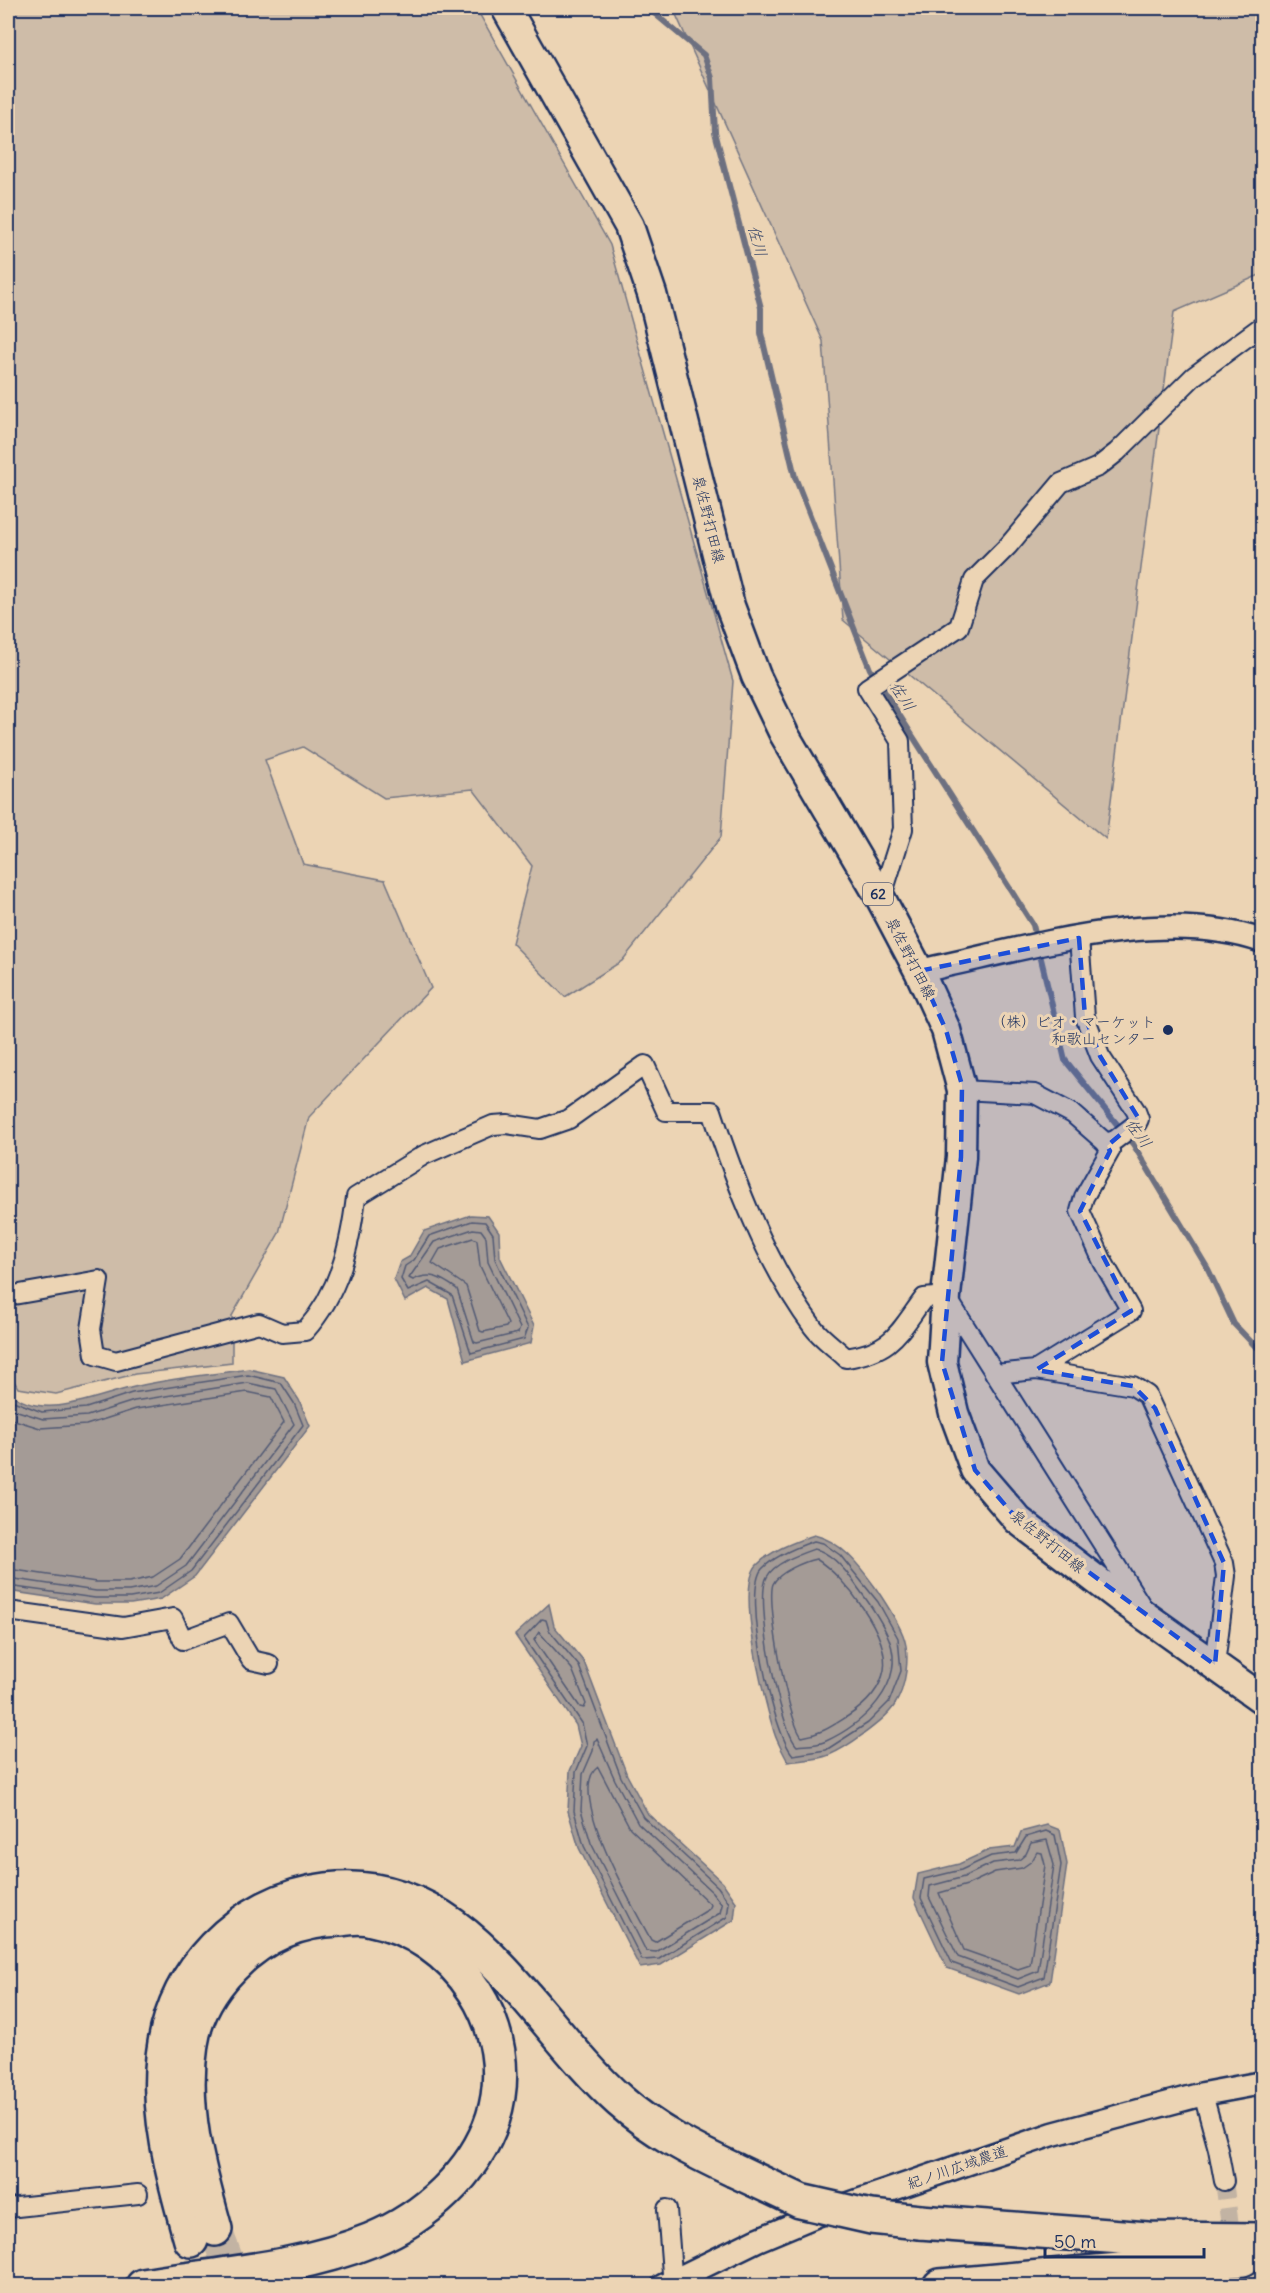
<svg xmlns="http://www.w3.org/2000/svg" width="1270" height="2293" font-family="Delius,'Klee One',sans-serif">
	<style>
		.green { fill: #cebca8; stroke: #747683; stroke-width: 1.5 }
		.water { fill: #a49b96; stroke: #6d7080; stroke-width: 1.5 }
		.lines { fill: none; stroke-linecap: round; stroke-linejoin: round }
		.shore { stroke: #525a74; stroke-width: 1.5 }
		.stream { stroke: #6d7080; stroke-width: 6 }
		.minor-tunnel { stroke: #c2b3a3; stroke-width: 18; stroke-dasharray: 18 9; stroke-linecap: butt }
		.motorway-tunnel { stroke: #c2b3a3; stroke-width: 33; stroke-dasharray: 33 16; stroke-linecap: butt }
		.minor-casing { stroke: #1b2f5e; stroke-width: 22 }
		.tertiary-casing { stroke: #1b2f5e; stroke-width: 27 }
		.primary-casing { stroke: #1b2f5e; stroke-width: 33 }
		.motorway-casing { stroke: #1b2f5e; stroke-width: 38 }
		.minor { stroke: #ecd4b4; stroke-width: 18 }
		.tertiary { stroke: #ecd4b4; stroke-width: 22 }
		.primary { stroke: #ecd4b4; stroke-width: 28 }
		.motorway { stroke: #ecd4b4; stroke-width: 33 }
		.motorway-bridge-casing { stroke: #1b2f5e; stroke-width: 38; stroke-linecap: butt }
		.motorway-bridge { stroke: #ecd4b4; stroke-width: 33 }
		.marked { fill: #1d4ed8; fill-opacity: 0.2; stroke: #1d4ed8; stroke-width: 4.5; stroke-dasharray: 12 8; stroke-linejoin: round }
		.poi-dot { fill: #1b2f5e; stroke: #ecd4b4; stroke-width: 2 }
		.labels { text-anchor: middle; dominant-baseline: central; stroke-width: 6; stroke-linejoin: round; paint-order: stroke }
		.shield { fill: #ecd4b4; stroke: #5a6078; stroke-width: 1.5 }
		.shield-label { font-size: 14px; font-weight: bold; fill: #1b2f5e }
		.street-label { font-size: 15px; fill: #1b2f5e; stroke: #ecd4b4 }
		.poi-label { font-size: 15px; fill: #1b2f5e; stroke: #ecd4b4; text-anchor: end }
		.water-label { font-size: 16px; font-style: italic; fill: #364569; stroke: #ecd4b4 }
	</style>
	<rect width="100%" height="100%" fill="#ecd4b4"/>
	<filter id="ink" filterUnits="userSpaceOnUse"><feTurbulence type="fractalNoise" baseFrequency=".0167" numOctaves="2"/><feDisplacementMap in="SourceGraphic" scale="12" xChannelSelector="R" yChannelSelector="G"/><feConvolveMatrix kernelMatrix="1 2 1 2 8 2 1 2 1" color-interpolation-filters="sRGB"/></filter>
	<g filter="url(#ink)">
		<!-- green -->
		<g class="green">
			<path d="M 8,8 L 476,8 L 610,245 L 733,681 L 721,837 L 622,961 L 565,997 L 512,943 L 532,866 L 473,789 L 384,798 L 303,747 L 265,760 L 303,864 L 385,880 L 431,988 L 309,1117 L 279,1233 L 232,1316 L 232,1363 L 135,1374 L 56,1394 L 18,1388 L 8,1370 Z"/>
			<path d="M 673,8 L 1262,8 L 1262,274 L 1174,312 L 1106,839 L 843,620 L 823,341 Z"/>
		</g>
		<!-- water -->
		<g class="water">
			<path d="M 471,1215 L 488,1216 L 499,1232 L 500,1257 L 534,1326 L 531,1343 L 465,1361 L 448,1299 L 428,1288 L 405,1301 L 394,1279 L 400,1262 L 409,1257 L 424,1231 Z"/>
			<path d="M 249,1369 L 284,1377 L 299,1400 L 310,1426 L 195,1576 L 161,1599 L 131,1604 L 95,1604 L 8,1591 L 8,1391 C 41,1423 94,1396 130,1388 C 169,1378 210,1375 249,1369 Z"/>
			<path d="M 814,1535 C 841,1541 859,1565 875,1587 C 885,1602 896,1618 903,1635 C 911,1655 906,1688 894,1706 C 883,1722 846,1748 829,1755 C 817,1760 800,1760 788,1762 C 783,1752 777,1742 774,1732 C 765,1702 735,1589 757,1565 C 771,1550 795,1542 814,1535 Z"/>
			<path d="M 549,1604 L 554,1626 L 584,1662 L 627,1775 L 648,1814 L 723,1883 L 736,1902 L 734,1920 L 661,1965 L 640,1968 L 579,1848 L 568,1811 L 570,1771 L 581,1746 L 576,1725 L 515,1635 Z"/>
			<path d="M 1047,1825 L 1060,1830 L 1067,1864 L 1050,1982 L 1019,1994 L 947,1968 L 914,1898 L 918,1874 L 959,1864 L 989,1850 L 1015,1847 L 1021,1832 Z"/>
		</g>
		<g class="lines">
			<!-- shore -->
			<g class="shore">
				<path d="M 472,1221 L 485,1222 L 493,1234 L 495,1259 L 528,1328 L 524,1339 L 471,1353 L 452,1295 L 429,1282 L 408,1291 L 401,1279 L 405,1266 L 414,1260 L 429,1236 Z"/>
				<path d="M 473,1229 L 481,1230 L 486,1237 L 488,1262 L 520,1328 L 518,1333 L 477,1343 L 474,1342 L 457,1289 C 441,1278 431,1271 413,1280 L 409,1278 L 434,1242 Z"/>
				<path d="M 473,1238 L 477,1240 L 480,1266 L 508,1324 L 506,1327 L 483,1332 L 480,1331 L 466,1286 L 432,1263 L 440,1249 Z"/>
				<path d="M 8,1399 L 42,1412 L 86,1408 L 132,1393 L 248,1375 L 281,1383 L 294,1403 L 303,1425 L 191,1571 L 159,1593 L 130,1598 L 95,1598 L 8,1586"/>
				<path d="M 8,1408 L 43,1419 L 87,1416 L 134,1401 L 248,1383 L 276,1389 L 294,1424 L 186,1566 L 156,1586 L 129,1591 L 96,1591 L 8,1578"/>
				<path d="M 8,1418 L 40,1428 L 86,1425 L 136,1409 L 247,1392 L 271,1397 L 284,1422 L 180,1559 L 153,1577 L 129,1582 L 96,1582 L 8,1569"/>
				<path d="M 814,1541 L 823,1543 L 840,1555 L 878,1602 L 898,1638 L 901,1671 L 889,1702 L 868,1723 L 826,1750 L 793,1755 C 773,1734 742,1592 762,1569 C 774,1556 797,1547 814,1541 Z"/>
				<path d="M 814,1549 C 832,1552 848,1573 858,1588 C 870,1604 882,1621 889,1639 C 907,1685 862,1725 824,1742 C 817,1745 806,1745 797,1746 C 780,1730 754,1598 767,1577 C 774,1563 800,1554 814,1549 Z"/>
				<path d="M 816,1559 C 844,1576 890,1635 884,1670 C 880,1691 865,1705 848,1716 C 832,1726 821,1734 802,1737 C 789,1724 766,1602 773,1584 C 779,1572 803,1562 816,1559 Z"/>
				<path d="M 542,1619 L 546,1620 L 549,1630 L 579,1666 L 621,1777 L 643,1817 L 718,1887 L 729,1903 L 727,1917 L 659,1959 L 642,1960 L 584,1846 L 574,1811 L 576,1772 L 587,1746 L 582,1723 L 524,1638 Z"/>
				<path d="M 539,1632 L 572,1669 L 586,1704 L 584,1708 L 580,1707 L 534,1640 Z"/>
				<path d="M 597,1739 L 615,1780 L 638,1823 L 712,1892 L 722,1905 L 720,1913 L 656,1952 L 646,1951 L 591,1843 L 581,1810 L 583,1774 L 593,1751 L 594,1741 Z"/>
				<path d="M 598,1767 L 630,1828 L 711,1905 L 709,1909 L 655,1942 L 651,1940 C 636,1912 564,1791 598,1767 Z"/>
				<path d="M 1046,1831 L 1055,1835 L 1061,1865 L 1044,1977 L 1018,1987 L 952,1963 L 921,1898 L 924,1879 L 961,1870 L 991,1856 L 1016,1853 L 1026,1837 Z"/>
				<path d="M 1047,1840 L 1054,1865 L 1038,1971 L 1018,1979 L 958,1957 L 929,1897 L 930,1886 L 964,1877 L 993,1863 L 1019,1860 L 1026,1854 L 1031,1843 Z"/>
				<path d="M 1037,1852 L 1042,1853 L 1045,1865 L 1030,1965 L 1018,1969 L 964,1950 L 939,1893 L 967,1885 L 995,1872 L 1022,1868 L 1032,1861 Z"/>
			</g>
			<!-- stream -->
			<path class="stream" d="M 648,8 L 704,55 L 712,78 L 715,132 L 761,308 L 761,333 L 795,477 L 870,669 L 1033,925 L 1065,1060 L 1133,1144 L 1208,1269 L 1234,1324 L 1255,1346 L 1262,1350"/>
			<!-- minor-tunnel -->
			<path class="minor-tunnel" d="M 1224,2181 L 1238,2286"/>
			<!-- motorway-tunnel -->
			<path class="motorway-tunnel" d="M 215,2229 L 237,2286"/>
			<defs>
				<g id="minor">
					<path d="M 881,899 L 903,829 L 900,741 L 867,688 L 959,627 L 974,580 L 1008,546 L 1061,483 L 1098,467 L 1117,452 L 1194,376 L 1262,326"/>
					<path d="M 962,1090 L 1035,1094 L 1073,1114 L 1106,1143 L 1115,1140 L 1137,1123 L 1139,1119 L 1136,1111 L 1100,1056 L 1085,1017 L 1079,938"/>
					<path d="M 8,1296 L 99,1280 L 91,1329 L 95,1355 L 116,1361 L 259,1323 L 282,1333 L 305,1331 C 339,1293 350,1247 356,1197 L 424,1155 L 493,1125 L 507,1124 L 540,1129 L 569,1119 L 645,1065 L 666,1111 L 712,1111 C 736,1184 767,1265 813,1327 C 821,1338 836,1348 846,1358 C 893,1351 898,1333 924,1298 L 946,1296 L 1143,1608"/>
					<path d="M 1036,1370 L 1131,1311 L 1103,1262 L 1080,1211 L 1084,1197 L 1110,1151 L 1106,1143"/>
					<path d="M 995,1374 L 1036,1370 L 1133,1386 L 1147,1395 L 1224,1563 L 1226,1576 L 1215,1665"/>
					<path d="M 8,1611 L 123,1627 L 173,1618 L 183,1640 L 229,1623 L 251,1660 L 269,1664"/>
					<path d="M 1203,2094 L 1218,2149 L 1224,2181"/>
					<path d="M 8,2208 L 138,2194"/>
					<path d="M 667,2209 L 673,2286"/>
				</g>
				<g id="tertiary">
					<path d="M 919,971 C 1023,950 1160,905 1262,941"/>
					<path d="M 663,2286 L 757,2240 L 817,2215 L 1053,2134 L 1203,2094 L 1262,2083"/>
				</g>
				<path id="primary" d="M 506,8 L 629,226 L 652,294 L 730,606 L 756,676 L 784,734 L 881,899 L 919,971 L 946,1030 L 962,1090 L 961,1157 L 946,1296 L 942,1362 L 954,1413 L 975,1470 L 1018,1520 L 1120,1598 L 1262,1699"/>
				<g id="motorway">
					<path d="M 920,2222 L 1148,2239 L 1262,2240"/>
					<path d="M 191,2240 C 163,2140 133,2031 214,1947 C 244,1916 283,1895 327,1890 C 466,1873 532,2023 620,2101 C 654,2131 693,2151 734,2170"/>
					<path d="M 143,2286 C 219,2274 300,2269 371,2240 C 425,2218 475,2173 493,2118 C 521,2028 457,1935 368,1918 C 359,1916 349,1918 340,1919 C 297,1920 262,1936 232,1967 C 212,1987 195,2015 191,2044 C 181,2108 198,2168 215,2229"/>
					<path d="M 940,2286 L 1243,2259"/>
				</g>
			</defs>
			<!-- minor casing -->
			<use href="#minor" class="minor-casing"/>
			<!-- tertiary casing -->
			<use href="#tertiary" class="tertiary-casing"/>
			<!-- primary casing -->
			<use href="#primary" class="primary-casing"/>
			<!-- motorway casing -->
			<use href="#motorway" class="motorway-casing"/>
			<!-- minor -->
			<use href="#minor" class="minor"/>
			<!-- tertiary -->
			<use href="#tertiary" class="tertiary"/>
			<!-- primary -->
			<use href="#primary" class="primary"/>
			<!-- motorway -->
			<use href="#motorway" class="motorway"/>
			<defs>
				<path id="motorway-bridge" d="M 734,2170 L 800,2201 L 871,2217 L 920,2222"/>
			</defs>
			<!-- motorway-bridge casing -->
			<use href="#motorway-bridge" class="motorway-bridge-casing"/>
			<!-- motorway-bridge -->
			<use href="#motorway-bridge" class="motorway-bridge"/>
		</g>
	</g>
	<!-- marked area -->
	<path class="marked" d="M 1079,938 L 1085,1017 L 1100,1056 L 1139,1119 L 1107,1146 L 1110,1151 L 1080,1211 L 1131,1311 L 1036,1370 L 1133,1386 L 1155,1408 L 1224,1563 L 1215,1665 L 1018,1520 L 975,1470 L 942,1362 L 961,1157 L 962,1085 L 946,1030 L 919,971 Z"/>
	<!-- markers -->
	<circle class="poi-dot" cx="1168" cy="1030" r="6"/>
	<g class="labels">
		<!-- shield labels -->
		<rect class="shield" x="863" y="883" width="30" height="22" rx="4.5"/>
		<g class="shield-label">
			<text x="878" y="894">62</text>
		</g>
		<!-- street labels -->
		<g class="street-label">
			<text transform="translate(709 519) rotate(76)">泉佐野打田線</text>
			<text transform="translate(911 958) rotate(63)">泉佐野打田線</text>
			<text transform="translate(1048 1541) rotate(39)">泉佐野打田線</text>
			<text transform="translate(957 2167) rotate(-19)">紀ノ川広域農道</text>
		</g>
		<!-- poi labels -->
		<g class="poi-label">
			<text x="1156" y="1021">（株）ビオ・マーケット<tspan x="1156" dy="17">和歌山センター</tspan></text>
		</g>
		<!-- water labels -->
		<g class="water-label">
			<text transform="translate(758 241) rotate(75)">佐川</text>
			<text transform="translate(903 696) rotate(57)">佐川</text>
			<text transform="translate(1139 1133) rotate(54)">佐川</text>
		</g>
	</g>
	<!-- margin -->
	<rect width="1270" height="2293" fill="none" stroke="#ecd4b4" stroke-width="30"/>
	<rect x="15" y="15" width="1240" height="2263" fill="none" stroke="#1b2f5e" stroke-width="2" filter="url(#ink)"/>
	<!-- scale -->
	<path d="M1045 2248v9h159v-9" fill="none" stroke="#1b2f5e" stroke-width="3"/>
	<text x="1054" y="2248" font-size="18" fill="#1b2f5e" stroke="#ecd4b4" stroke-width="4.5" paint-order="stroke">50 m</text>
</svg>
